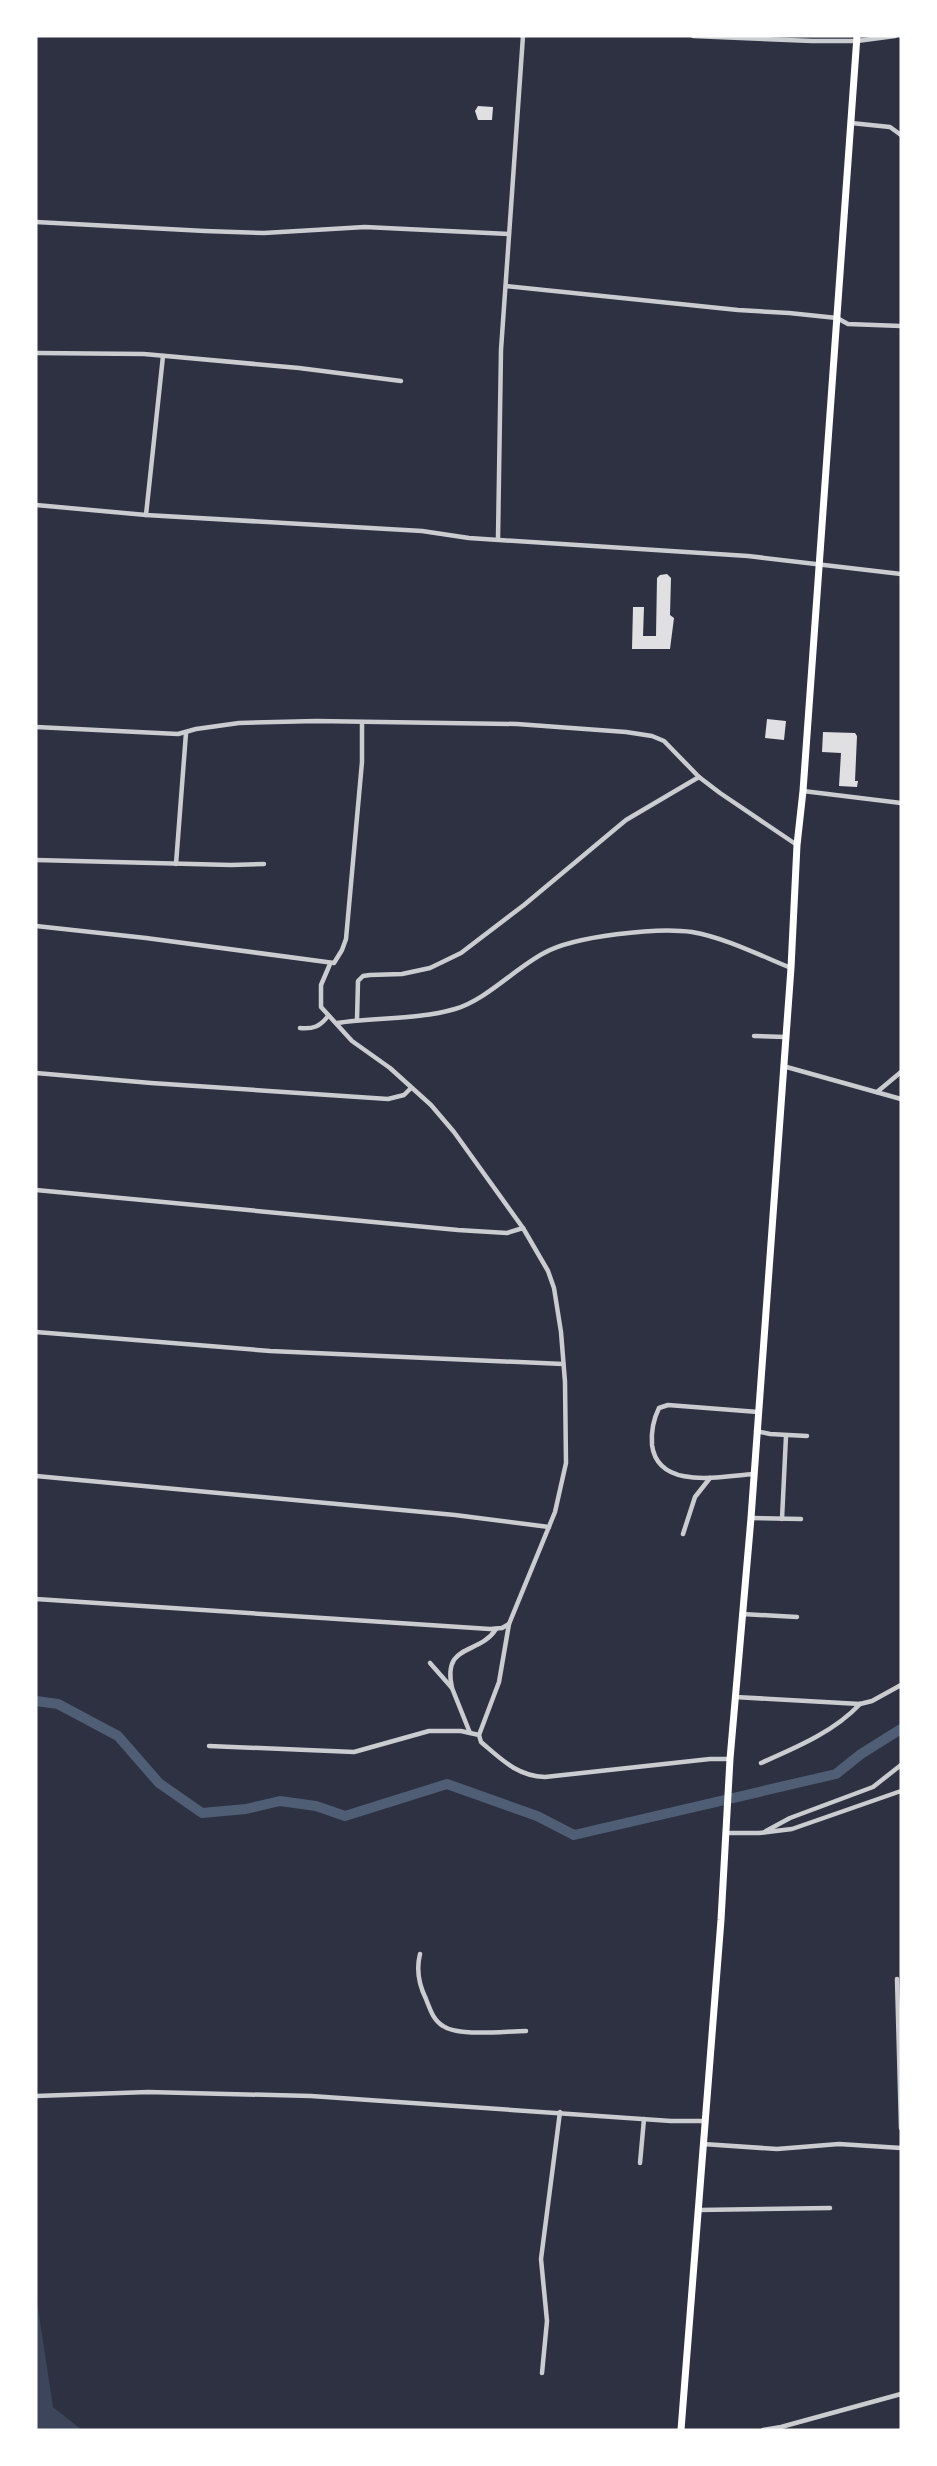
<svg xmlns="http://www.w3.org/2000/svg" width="937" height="2466" font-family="Ubuntu,sans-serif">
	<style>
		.green { fill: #3c4559 }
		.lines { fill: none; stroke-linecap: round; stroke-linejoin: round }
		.canal { stroke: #4f5d75; stroke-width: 10 }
		.building { fill: #e0e0e3 }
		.minor { stroke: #caccd0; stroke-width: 4.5 }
		.secondary { stroke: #fff; stroke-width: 7 }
	</style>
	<rect width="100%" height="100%" fill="#2d3142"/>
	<!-- green -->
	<path class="green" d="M 36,2295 L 53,2407 L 82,2430 L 36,2430 Z"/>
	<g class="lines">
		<!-- canal -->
		<path class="canal" d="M 36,1701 L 58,1704 L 118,1736 L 159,1783 L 202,1813 L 246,1809 L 280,1801 L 316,1806 L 345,1816 L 447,1784 L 537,1816 L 574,1835 L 836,1774 L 861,1754 L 901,1729"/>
	</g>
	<!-- building -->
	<g class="building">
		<path d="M 478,106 L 493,107 L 492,120 L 478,120 L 475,111 Z"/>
		<path d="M 667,574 L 671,578 L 670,615 L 674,618 L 670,649 L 632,649 L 633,607 L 644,607 L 643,636 L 656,636 L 657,578 L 660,575 Z"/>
		<path d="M 767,719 L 786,721 L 784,740 L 765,738 Z"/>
		<path d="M 823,732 L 855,733 L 857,736 L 855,781 L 858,781 L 857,787 L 839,786 L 841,753 L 822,752 Z"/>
	</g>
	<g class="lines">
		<!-- minor -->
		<g class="minor">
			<path d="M 693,36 L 812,41 L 857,41 L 895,36"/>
			<path d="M 851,123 L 890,127 L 901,135"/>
			<path d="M 36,222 L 205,231 L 264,233 L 365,227 L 509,234"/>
			<path d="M 506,286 L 738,310 L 789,313 L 837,318 L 848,324 L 901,326"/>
			<path d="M 36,353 L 144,354 L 299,368 L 401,381"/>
			<path d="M 36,505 L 146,515 L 422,531 L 469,538 L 748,556 L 901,574"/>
			<path d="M 146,515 L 163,356"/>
			<path d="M 498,539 L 501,350 L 523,36"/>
			<path d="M 36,727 L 178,734 L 196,729 L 239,723 L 316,721 L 517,724 L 626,732 L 652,736 L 664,741 L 699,777 L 720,793 L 797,845"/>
			<path d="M 803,791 L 901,803"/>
			<path d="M 36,860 L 231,865 L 264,864"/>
			<path d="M 176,864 L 186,733"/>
			<path d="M 36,926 L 146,938 L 334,963 L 342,950 L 346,939 L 362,762 L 362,723"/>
			<path d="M 357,1020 L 358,981 L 363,976 L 370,975 L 402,974 L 430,968 L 461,953 L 524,905 L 626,820 L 699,777"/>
			<path d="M 337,1023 C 376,1017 417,1020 455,1009 C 486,1000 514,969 544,953 C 574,936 658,927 692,932 C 726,938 759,955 791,968"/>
			<path d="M 300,1028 C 313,1029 320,1027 328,1016"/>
			<path d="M 754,1036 L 785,1037"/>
			<path d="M 783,1066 L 901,1099"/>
			<path d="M 36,1073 L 151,1083 L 388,1099 L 404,1095 L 411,1088"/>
			<path d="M 877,1092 L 901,1072"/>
			<path d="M 36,1190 L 458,1230 L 507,1233 L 523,1228"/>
			<path d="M 36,1332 L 270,1351 L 563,1364"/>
			<path d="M 756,1431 L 770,1434 L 807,1436"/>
			<path d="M 754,1474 C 722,1476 658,1491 652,1445 C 651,1432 653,1420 659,1408 L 668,1405 L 758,1412"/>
			<path d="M 36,1476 L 455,1515 L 549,1527"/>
			<path d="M 751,1518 L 801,1519"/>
			<path d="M 782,1519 L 786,1436"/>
			<path d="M 683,1534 L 695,1497 L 710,1478"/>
			<path d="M 36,1599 L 490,1629 L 502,1628 L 509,1624 L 555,1512 L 566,1463 L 565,1382 L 561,1332 L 554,1288 L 548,1271 L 523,1228 L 454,1132 L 431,1105 L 390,1068 L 352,1041 L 321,1007 L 321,985 L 330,964"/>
			<path d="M 742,1614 L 797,1617"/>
			<path d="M 509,1624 L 499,1682 L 479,1735 L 481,1742 C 501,1759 517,1776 545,1777 L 710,1759 L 730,1759"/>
			<path d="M 430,1663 L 452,1688 L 470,1733"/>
			<path d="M 452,1688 C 442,1642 479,1656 496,1629"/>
			<path d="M 735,1697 L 860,1704 L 872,1701 L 901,1685"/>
			<path d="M 209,1746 L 354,1752 L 429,1731 L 461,1731 L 479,1735"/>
			<path d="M 761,1763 C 795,1748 834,1732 860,1704"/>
			<path d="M 766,1831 L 790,1818 L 873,1787 L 901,1765"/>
			<path d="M 726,1833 L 759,1833 L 792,1829 L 901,1791"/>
			<path d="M 420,1954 C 416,1970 419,1985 426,1999 C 430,2009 433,2020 443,2026 C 459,2037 505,2031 526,2031"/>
			<path d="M 897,1979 L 901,2128"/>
			<path d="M 36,2096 L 148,2092 L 311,2096 L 671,2121 L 704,2121"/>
			<path d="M 703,2144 L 777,2149 L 839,2144 L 901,2148"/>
			<path d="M 640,2163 L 644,2119"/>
			<path d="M 698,2210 L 830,2208"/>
			<path d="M 542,2373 L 547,2321 L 541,2259 L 560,2112"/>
			<path d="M 763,2430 L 781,2427 L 901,2394"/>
		</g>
		<!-- secondary -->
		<path class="secondary" d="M 681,2430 L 721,1920 L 730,1759 L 751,1518 L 791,968 L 797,845 L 803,791 L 857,36"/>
	</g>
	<!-- border -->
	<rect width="937" height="2466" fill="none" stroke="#ffffff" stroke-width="75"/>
</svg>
